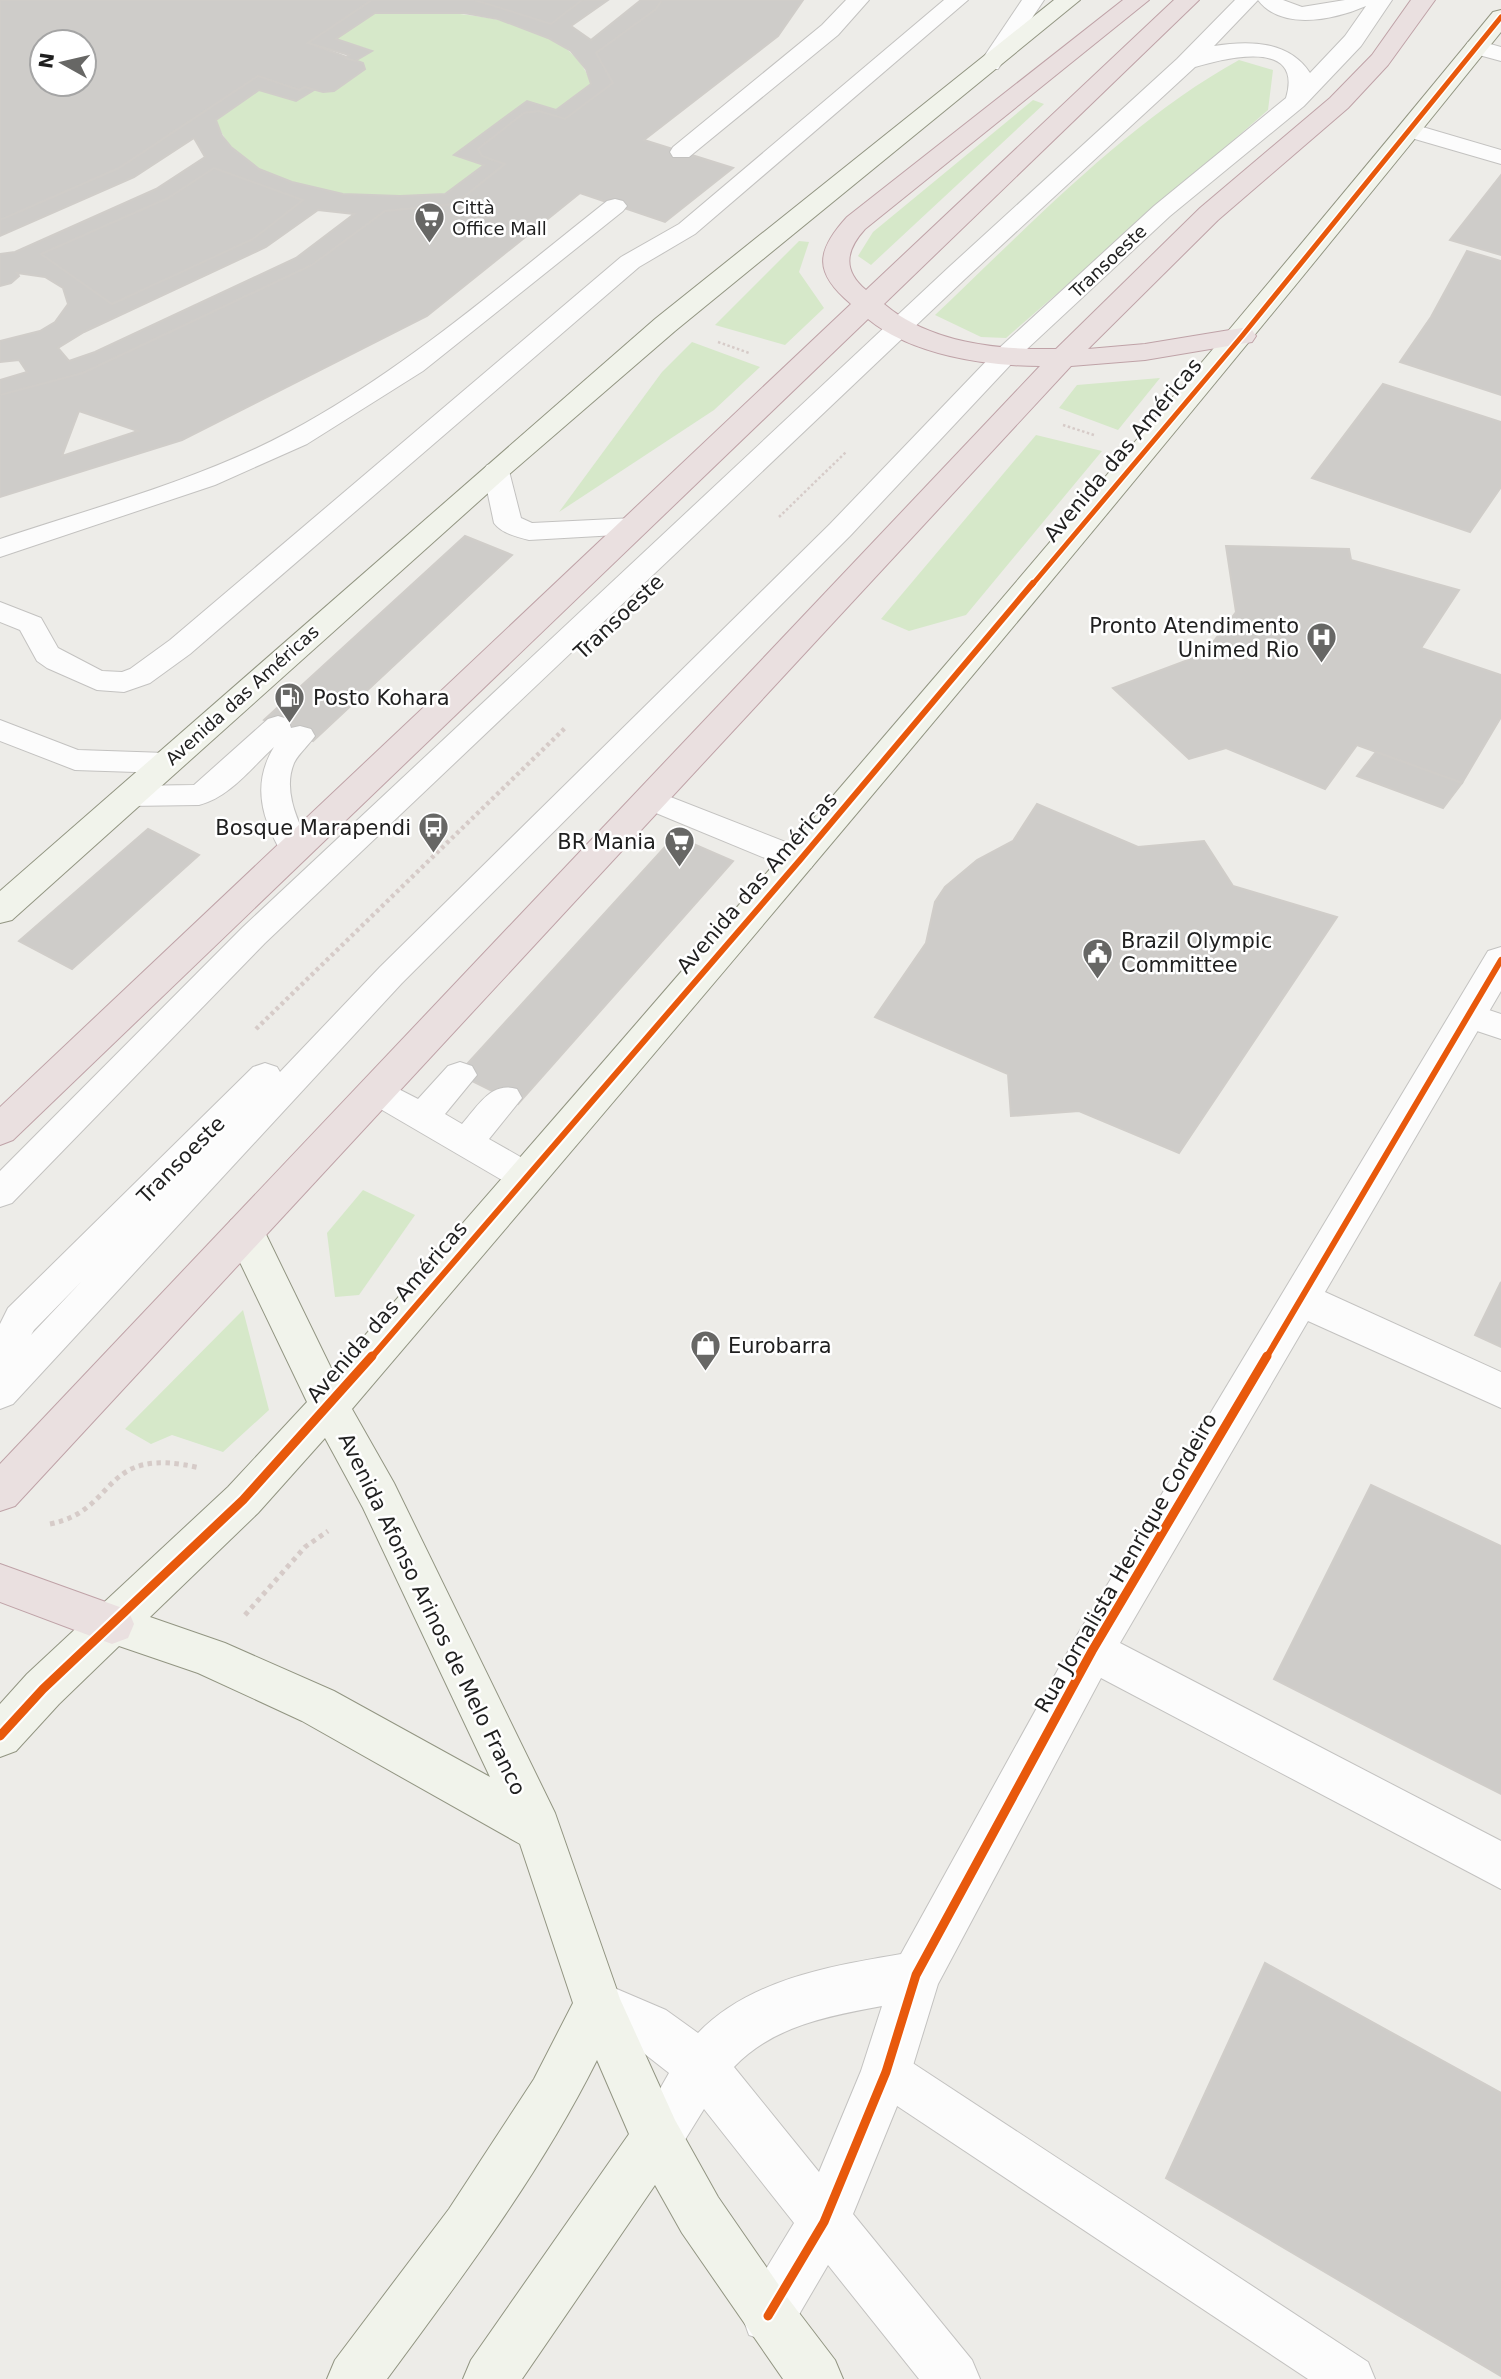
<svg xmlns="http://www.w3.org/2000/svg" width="1501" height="2379" font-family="'DejaVu Sans',sans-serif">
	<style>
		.grass { fill: #d6e8c9 }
		.building { fill: #ceccc9; stroke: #d0cdc9; stroke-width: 2; fill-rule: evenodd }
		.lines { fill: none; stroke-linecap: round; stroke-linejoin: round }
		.lane-casing { stroke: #c3c2c0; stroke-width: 2 }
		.street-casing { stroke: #c3c2c0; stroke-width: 2 }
		.secondary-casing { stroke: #929582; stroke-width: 2 }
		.highway-casing { stroke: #bfa2a7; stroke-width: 2 }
		.path-far2 { stroke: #d6cbc8; stroke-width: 2.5; stroke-dasharray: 2.5 2.5; stroke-linecap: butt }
		.path-far1 { stroke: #d6cbc8; stroke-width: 4.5; stroke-dasharray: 3.5 3.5; stroke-linecap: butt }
		.path { stroke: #d6cbc8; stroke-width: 5; stroke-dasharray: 4.5 4.5; stroke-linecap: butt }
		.lane { fill: #fcfcfc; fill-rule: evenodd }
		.street { fill: #fcfcfc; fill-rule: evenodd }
		.secondary { fill: #f1f3eb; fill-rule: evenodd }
		.highway { fill: #eae0e0; fill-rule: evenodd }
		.cycleway-far2-casing { stroke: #fff; stroke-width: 8 }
		.cycleway-far1-casing { stroke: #fff; stroke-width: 10 }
		.cycleway-casing { stroke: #fff; stroke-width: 13 }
		.cycleway-far2 { stroke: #e8590c; stroke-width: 5 }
		.cycleway-far1 { stroke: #e8590c; stroke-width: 6 }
		.cycleway { stroke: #e8590c; stroke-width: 9 }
		.labels { text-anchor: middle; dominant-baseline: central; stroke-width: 5; stroke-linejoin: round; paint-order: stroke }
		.far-poi-label { font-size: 18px; fill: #1f1f1f; stroke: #fff; text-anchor: start }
		.far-street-label { font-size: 18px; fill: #1f1f1f; stroke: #fff }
		.street-label { font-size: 21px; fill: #1f1f1f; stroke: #fff }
		.poi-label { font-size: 21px; fill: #1f1f1f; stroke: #fff; text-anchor: end }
	</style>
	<rect width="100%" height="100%" fill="#edece8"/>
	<!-- grass -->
	<g class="grass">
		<path d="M 423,11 C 477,14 572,23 591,84 L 556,110 L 527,101 L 455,155 L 484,165 C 473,173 459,188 445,193 C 435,197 419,195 408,196 C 348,200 238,187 216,120 L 259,90 L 295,101 L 314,90 L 334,91 L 365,69 L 363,63 L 355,61 L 371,50 L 336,39 L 375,13 Z"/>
		<path d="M 1239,60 L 1273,70 L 1268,110 L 1006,338 L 981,337 L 935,315 C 1027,228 1128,121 1239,60 Z"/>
		<path d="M 1033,100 L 1044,104 L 871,265 L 858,256 L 873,232 Z"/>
		<path d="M 799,241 L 809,242 L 799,272 L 824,308 L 785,345 L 715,325 Z"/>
		<path d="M 692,342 L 760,367 L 714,410 L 559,512 L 662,372 Z"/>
		<path d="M 1160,378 L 1118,430 L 1059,408 L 1077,385 Z"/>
		<path d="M 1036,435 L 1102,451 L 966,615 L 909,631 L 881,619 Z"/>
		<path d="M 363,1190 L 415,1215 L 359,1295 L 335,1297 L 327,1233 Z"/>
		<path d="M 243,1310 L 269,1410 L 223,1452 L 172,1435 L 151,1444 L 125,1429 Z"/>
	</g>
	<!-- building -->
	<g class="building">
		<path d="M 0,0 L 372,0 L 308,43 L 363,63 L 365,69 L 334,91 L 323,92 L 305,87 L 299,90 L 258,76 L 119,168 L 0,220 ZM 42,42 L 84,42 L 84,84 L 42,84 Z"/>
		<path d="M 372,0 L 608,0 L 571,26 L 591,40 L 641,0 L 662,0 L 656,9 L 596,53 L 613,83 L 565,119 L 539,111 L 524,113 L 478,149 L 482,156 L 505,164 L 455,204 L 385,211 L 312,265 L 83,373 L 0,395 L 0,380 L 27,372 L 19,360 L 0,362 L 0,341 L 40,331 L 55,322 L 68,304 L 63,288 L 45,277 L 17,273 L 19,276 L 11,283 L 0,286 L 0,254 L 15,252 L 156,189 L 205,157 L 194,138 L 134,177 L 0,236 L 0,220 L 119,168 L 258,76 L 299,90 L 305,87 L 314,90 L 296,101 L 259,90 L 216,120 L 222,136 L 231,147 L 259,169 L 292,182 L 343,194 L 400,196 L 445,194 L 484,165 L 454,155 L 527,101 L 556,110 L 591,84 L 586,69 L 571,51 L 548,38 L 498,19 L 464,13 L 375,13 L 336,39 L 372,51 L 355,61 L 345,58 L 349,55 L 308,43 ZM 318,210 L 354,214 L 296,258 L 95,352 L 69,361 L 58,348 L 84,332 L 266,247 Z"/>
		<path d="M 475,0 L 582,0 L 551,24 Z"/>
		<path d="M 662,0 L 803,0 L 778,36 L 644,140 L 733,168 L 665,222 L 580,193 L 427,316 L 182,440 L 0,497 L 0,395 L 83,373 L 312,265 L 385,211 L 455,204 L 505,164 L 482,156 L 478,149 L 524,113 L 539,111 L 565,119 L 613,83 L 596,53 L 656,9 ZM 79,411 L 138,431 L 62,456 Z"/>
		<path d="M 214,168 L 303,200 L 253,239 L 112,304 L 41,254 L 168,198 Z"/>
		<path d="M 1501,175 L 1501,255 L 1450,240 Z"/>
		<path d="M 1467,251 L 1501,261 L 1501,395 L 1400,362 L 1431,317 Z"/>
		<path d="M 1383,384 L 1501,422 L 1501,487 L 1470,532 L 1312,478 Z"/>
		<path d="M 465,536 L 512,555 L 313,741 L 264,720 Z"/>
		<path d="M 1226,546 L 1349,549 L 1351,560 L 1459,590 L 1421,648 L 1501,675 L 1501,717 L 1462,783 L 1357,745 L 1325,789 L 1226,748 L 1189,759 L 1113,688 L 1204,654 L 1236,612 Z"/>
		<path d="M 1376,752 L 1462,783 L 1443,808 L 1357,776 Z"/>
		<path d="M 1037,804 L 1138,847 L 1204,841 L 1233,886 L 1337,917 L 1179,1153 L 1079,1111 L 1011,1116 L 1008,1074 L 875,1017 L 926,943 L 935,902 L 945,887 L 977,860 L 1013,841 Z"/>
		<path d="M 148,829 L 199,855 L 72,969 L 19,941 Z"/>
		<path d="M 675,836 L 733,861 L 518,1104 L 458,1074 Z"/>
		<path d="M 1501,1282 L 1501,1347 L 1475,1335 Z"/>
		<path d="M 1371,1485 L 1501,1546 L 1501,1794 L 1274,1679 Z"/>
		<path d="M 1265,1963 L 1501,2093 L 1501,2376 L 1166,2178 Z"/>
	</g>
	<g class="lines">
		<defs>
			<g id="lane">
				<path d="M 846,0 L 869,0 L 838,35 L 689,157 L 673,157 L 670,152 L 673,147 L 822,25 Z"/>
				<path d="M 944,0 L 968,0 L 695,234 L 639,267 L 190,654 L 150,683 L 124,692 L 97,690 L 47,668 L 37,661 L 20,630 L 0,622 L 0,602 L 41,618 L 58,648 L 102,671 L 122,672 L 130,669 L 170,640 L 621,257 L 679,224 Z"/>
				<path d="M 1022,0 L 1044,0 L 998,69 L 982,69 L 979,64 Z"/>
				<path d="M 1235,0 L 1258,0 L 1214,46 C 1250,40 1289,41 1310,73 L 1345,36 L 1366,6 C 1336,19 1282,32 1258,0 L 1283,0 L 1302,7 L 1345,0 L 1392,0 L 1361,46 L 1304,106 L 1170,216 L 1014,361 L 850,536 L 402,983 L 13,1404 L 0,1409 L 0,1324 L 8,1308 L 253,1067 L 265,1063 L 277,1067 L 280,1072 L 380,967 L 830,524 L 996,351 L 1154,206 L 1286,98 C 1304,38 1225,58 1195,67 L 966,278 L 265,943 L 12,1203 L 0,1207 L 0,1171 L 243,927 L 948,268 L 1177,59 ZM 82,1281 L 31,1335 L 34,1330 Z"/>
				<path d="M 1476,40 L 1501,47 L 1501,61 L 1468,52 L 1465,47 L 1468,42 Z"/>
				<path d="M 1409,123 L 1501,150 L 1501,164 L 1401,135 L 1398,130 Z"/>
				<path d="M 615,199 L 623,201 L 627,206 L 623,211 L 423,371 L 307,444 L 215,485 L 0,557 L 0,539 C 96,507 199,480 289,432 C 405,370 504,282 607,201 Z"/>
				<path d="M 496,463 L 505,465 L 509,471 L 521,518 L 532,523 L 634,518 L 644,520 L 648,526 L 644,532 L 634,534 L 529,540 C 517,537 501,533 494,523 L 483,471 L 487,465 Z"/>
				<path d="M 278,716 L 288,719 L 291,728 L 300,726 L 311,729 L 315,736 C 309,745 299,753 294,763 C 282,792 299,823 311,849 L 306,857 L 295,860 L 284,857 C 262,820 251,785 274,747 C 251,768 230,797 199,805 L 129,806 L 118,803 L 114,796 L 118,789 L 129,786 L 194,785 L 268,719 Z"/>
				<path d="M 0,720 L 78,750 L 166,753 L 177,756 L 181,763 L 177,770 L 166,773 L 75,770 L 0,741 Z"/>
				<path d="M 650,789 L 811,852 L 816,860 L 811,868 L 800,871 L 789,868 L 639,806 L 635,799 L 639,792 Z"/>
				<path d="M 1468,1003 L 1501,1014 L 1501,1039 L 1456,1024 L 1452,1015 L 1456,1006 Z"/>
				<path d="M 460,1062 L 472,1066 L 477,1075 L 445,1114 L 462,1124 C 478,1106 491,1081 517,1089 L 522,1098 L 489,1139 L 538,1167 L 543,1177 L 538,1187 L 526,1191 L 514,1187 L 365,1100 L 360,1091 L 365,1082 L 377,1078 L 418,1099 L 448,1066 Z"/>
				<path d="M 886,2049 L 902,2056 L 1368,2362 L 1375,2379 L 1308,2379 L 870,2088 L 863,2072 L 870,2056 Z"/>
			</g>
			<path id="street" d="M 1501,947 L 1501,991 L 1325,1292 L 1501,1372 L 1501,1408 L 1308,1321 L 1120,1643 L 1501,1841 L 1501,1889 L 1101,1678 L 938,1984 L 911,2072 L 853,2214 L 972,2360 L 980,2379 L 919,2379 L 828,2265 L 787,2335 L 768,2342 L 749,2335 L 742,2316 L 749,2297 L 794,2223 L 704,2109 L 675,2156 L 657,2163 L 639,2156 L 632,2138 L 669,2073 L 632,2044 L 581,2022 L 574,2005 L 581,1988 L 598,1981 L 666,2010 L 698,2033 C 750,1979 831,1966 901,1954 L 1076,1637 L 1488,951 ZM 882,2006 L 861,2071 L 819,2172 L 734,2067 C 773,2026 828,2016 882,2006 Z"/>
			<g id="secondary">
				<path d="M 1054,0 L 1080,0 L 675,331 L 506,477 L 12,920 L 0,923 L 0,891 L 655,319 Z"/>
				<path d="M 1501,10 L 1501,32 C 1126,498 740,954 352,1409 L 394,1483 L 555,1813 L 620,1999 L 675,2120 L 718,2197 L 787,2297 L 835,2360 L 843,2379 L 783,2379 L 682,2233 L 655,2185 L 522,2379 L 463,2379 L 471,2360 L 629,2134 L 597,2060 C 540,2174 463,2276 387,2379 L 327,2379 L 335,2360 L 449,2209 L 534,2079 L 573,2003 L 520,1844 L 302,1721 L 198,1673 L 119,1646 L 59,1704 L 16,1751 L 0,1757 L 0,1704 L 27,1674 L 228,1487 L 307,1402 L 225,1231 L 231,1220 L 245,1215 L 259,1220 L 333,1372 C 725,923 1115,473 1493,12 ZM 325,1438 L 363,1508 L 490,1777 L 334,1691 L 225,1643 L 150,1617 L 258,1513 Z"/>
			</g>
			<g id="highway">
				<path d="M 1123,0 L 1149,0 L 865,229 C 846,250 842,270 866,290 L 1174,0 L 1199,0 L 884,304 C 930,343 997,350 1056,349 L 1200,208 L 1330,98 L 1372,55 L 1411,0 L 1435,0 L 1388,65 L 1348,108 L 1218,220 L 1088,349 L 1145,344 L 1242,328 L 1252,330 L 1256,336 L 1252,342 L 1145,360 L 1071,366 L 15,1506 L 0,1511 L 0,1464 L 1040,366 C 985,366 912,355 868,319 L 13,1140 L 0,1145 L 0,1107 L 851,304 C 814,273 815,252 847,217 Z"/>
				<path d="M 0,1564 L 128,1610 L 134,1624 L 128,1638 L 112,1644 L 0,1602 Z"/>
			</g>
		</defs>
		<!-- lane casing -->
		<use href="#lane" class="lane-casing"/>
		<!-- street casing -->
		<use href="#street" class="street-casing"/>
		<!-- secondary casing -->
		<use href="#secondary" class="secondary-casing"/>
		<!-- highway casing -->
		<use href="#highway" class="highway-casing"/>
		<!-- path-far2 -->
		<g class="path-far2">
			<path d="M 718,342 L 749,353"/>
			<path d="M 1063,425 L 1094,435"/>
			<path d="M 779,517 L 846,452"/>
		</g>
		<!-- path-far1 -->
		<path class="path-far1" d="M 256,1029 L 565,728"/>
		<!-- path -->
		<g class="path">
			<path d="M 50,1524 C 120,1510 99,1444 200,1468"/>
			<path d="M 245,1615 L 305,1547 L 328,1531"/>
		</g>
		<!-- lane -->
		<use href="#lane" class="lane"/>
		<!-- street -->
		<use href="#street" class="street"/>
		<!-- secondary -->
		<use href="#secondary" class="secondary"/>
		<!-- highway -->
		<use href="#highway" class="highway"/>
		<defs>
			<path id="cycleway-far2" d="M 1032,585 L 1242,336 L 1501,17"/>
			<g id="cycleway-far1">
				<path d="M 371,1358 L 800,860 L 1033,583"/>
				<path d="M 1266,1358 L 1501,960"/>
			</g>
			<g id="cycleway">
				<path d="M 0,1736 L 43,1689 L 243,1500 L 372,1356"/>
				<path d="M 768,2316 L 824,2222 L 886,2072 L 916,1975 L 1092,1651 L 1267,1356"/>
			</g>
		</defs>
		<!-- cycleway-far2 casing -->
		<use href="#cycleway-far2" class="cycleway-far2-casing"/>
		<!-- cycleway-far1 casing -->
		<use href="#cycleway-far1" class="cycleway-far1-casing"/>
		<!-- cycleway casing -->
		<use href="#cycleway" class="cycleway-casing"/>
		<!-- cycleway-far2 -->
		<use href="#cycleway-far2" class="cycleway-far2"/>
		<!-- cycleway-far1 -->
		<use href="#cycleway-far1" class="cycleway-far1"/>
		<!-- cycleway -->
		<use href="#cycleway" class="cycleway"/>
	</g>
	<!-- icons -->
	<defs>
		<symbol id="supermarket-pin" viewBox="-11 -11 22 30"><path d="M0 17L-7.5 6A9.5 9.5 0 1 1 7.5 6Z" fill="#676765" stroke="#fff"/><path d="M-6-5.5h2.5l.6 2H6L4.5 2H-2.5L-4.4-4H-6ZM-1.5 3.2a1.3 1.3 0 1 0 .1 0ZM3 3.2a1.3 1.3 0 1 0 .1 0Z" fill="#fff"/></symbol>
		<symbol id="hospital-pin" viewBox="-11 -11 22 30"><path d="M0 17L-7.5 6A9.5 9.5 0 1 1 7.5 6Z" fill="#676765" stroke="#fff"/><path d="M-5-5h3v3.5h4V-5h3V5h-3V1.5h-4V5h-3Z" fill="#fff"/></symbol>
		<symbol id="fuel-pin" viewBox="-11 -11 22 30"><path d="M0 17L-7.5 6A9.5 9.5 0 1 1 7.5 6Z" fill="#676765" stroke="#fff"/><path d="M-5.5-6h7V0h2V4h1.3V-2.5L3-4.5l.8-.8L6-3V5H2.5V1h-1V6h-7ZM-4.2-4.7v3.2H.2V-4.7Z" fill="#fff"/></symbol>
		<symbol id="bus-pin" viewBox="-11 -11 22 30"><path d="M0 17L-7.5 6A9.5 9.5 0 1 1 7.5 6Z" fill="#676765" stroke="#fff"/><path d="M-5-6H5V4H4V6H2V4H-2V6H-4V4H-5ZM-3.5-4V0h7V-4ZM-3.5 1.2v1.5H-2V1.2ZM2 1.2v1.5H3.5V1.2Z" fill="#fff"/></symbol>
		<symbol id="civic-pin" viewBox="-11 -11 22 30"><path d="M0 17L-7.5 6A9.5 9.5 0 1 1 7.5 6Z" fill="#676765" stroke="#fff"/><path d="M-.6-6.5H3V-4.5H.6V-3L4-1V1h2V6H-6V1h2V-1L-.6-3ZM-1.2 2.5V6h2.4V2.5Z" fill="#fff"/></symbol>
		<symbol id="shop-pin" viewBox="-11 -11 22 30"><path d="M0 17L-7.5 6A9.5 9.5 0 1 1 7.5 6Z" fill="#676765" stroke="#fff"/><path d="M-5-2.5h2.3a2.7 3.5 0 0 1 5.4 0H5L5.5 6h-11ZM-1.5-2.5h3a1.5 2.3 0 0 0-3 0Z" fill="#fff"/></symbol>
	</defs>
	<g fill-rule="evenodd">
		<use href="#supermarket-pin" x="412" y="200" width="35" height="47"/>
		<use href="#hospital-pin" x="1304" y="620" width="35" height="47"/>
		<use href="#fuel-pin" x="272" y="680" width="35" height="47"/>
		<use href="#bus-pin" x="416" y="810" width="35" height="47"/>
		<use href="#supermarket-pin" x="662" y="824" width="35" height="47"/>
		<use href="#civic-pin" x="1080" y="936" width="35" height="47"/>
		<use href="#shop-pin" x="688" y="1328" width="35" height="47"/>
	</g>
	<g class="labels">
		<!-- far-poi labels -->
		<g class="far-poi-label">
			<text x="452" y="207">Città<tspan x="452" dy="21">Office Mall</tspan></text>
		</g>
		<!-- far-street labels -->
		<g class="far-street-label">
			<text transform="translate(1108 261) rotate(-43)">Transoeste</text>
			<text transform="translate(242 695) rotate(-42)">Avenida das Américas</text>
		</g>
		<!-- street labels -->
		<g class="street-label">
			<text transform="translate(1123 450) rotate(-50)">Avenida das Américas</text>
			<text transform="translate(619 617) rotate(-43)">Transoeste</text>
			<text transform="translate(757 883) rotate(-49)">Avenida das Américas</text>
			<text transform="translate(181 1160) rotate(-45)">Transoeste</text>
			<text transform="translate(387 1312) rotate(-49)">Avenida das Américas</text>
			<text transform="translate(1126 1563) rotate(-60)">Rua Jornalista Henrique Cordeiro</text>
			<text transform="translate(432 1614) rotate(64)">Avenida Afonso Arinos de Melo Franco</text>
		</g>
		<!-- poi labels -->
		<g class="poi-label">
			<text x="1299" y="626">Pronto Atendimento<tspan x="1299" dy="24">Unimed Rio</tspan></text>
			<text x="313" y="698" text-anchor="start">Posto Kohara</text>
			<text x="411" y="828">Bosque Marapendi</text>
			<text x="656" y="842">BR Mania</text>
			<text x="1121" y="941" text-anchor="start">Brazil Olympic<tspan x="1121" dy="24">Committee</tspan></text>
			<text x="728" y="1346" text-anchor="start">Eurobarra</text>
		</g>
	</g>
	<!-- north arrow -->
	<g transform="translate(63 63) rotate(278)"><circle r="33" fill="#ffffff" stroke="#a5a5a5" stroke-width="2"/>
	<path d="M0-5L12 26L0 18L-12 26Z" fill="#676765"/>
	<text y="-10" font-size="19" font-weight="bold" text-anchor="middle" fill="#1f1f1f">N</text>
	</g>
</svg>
